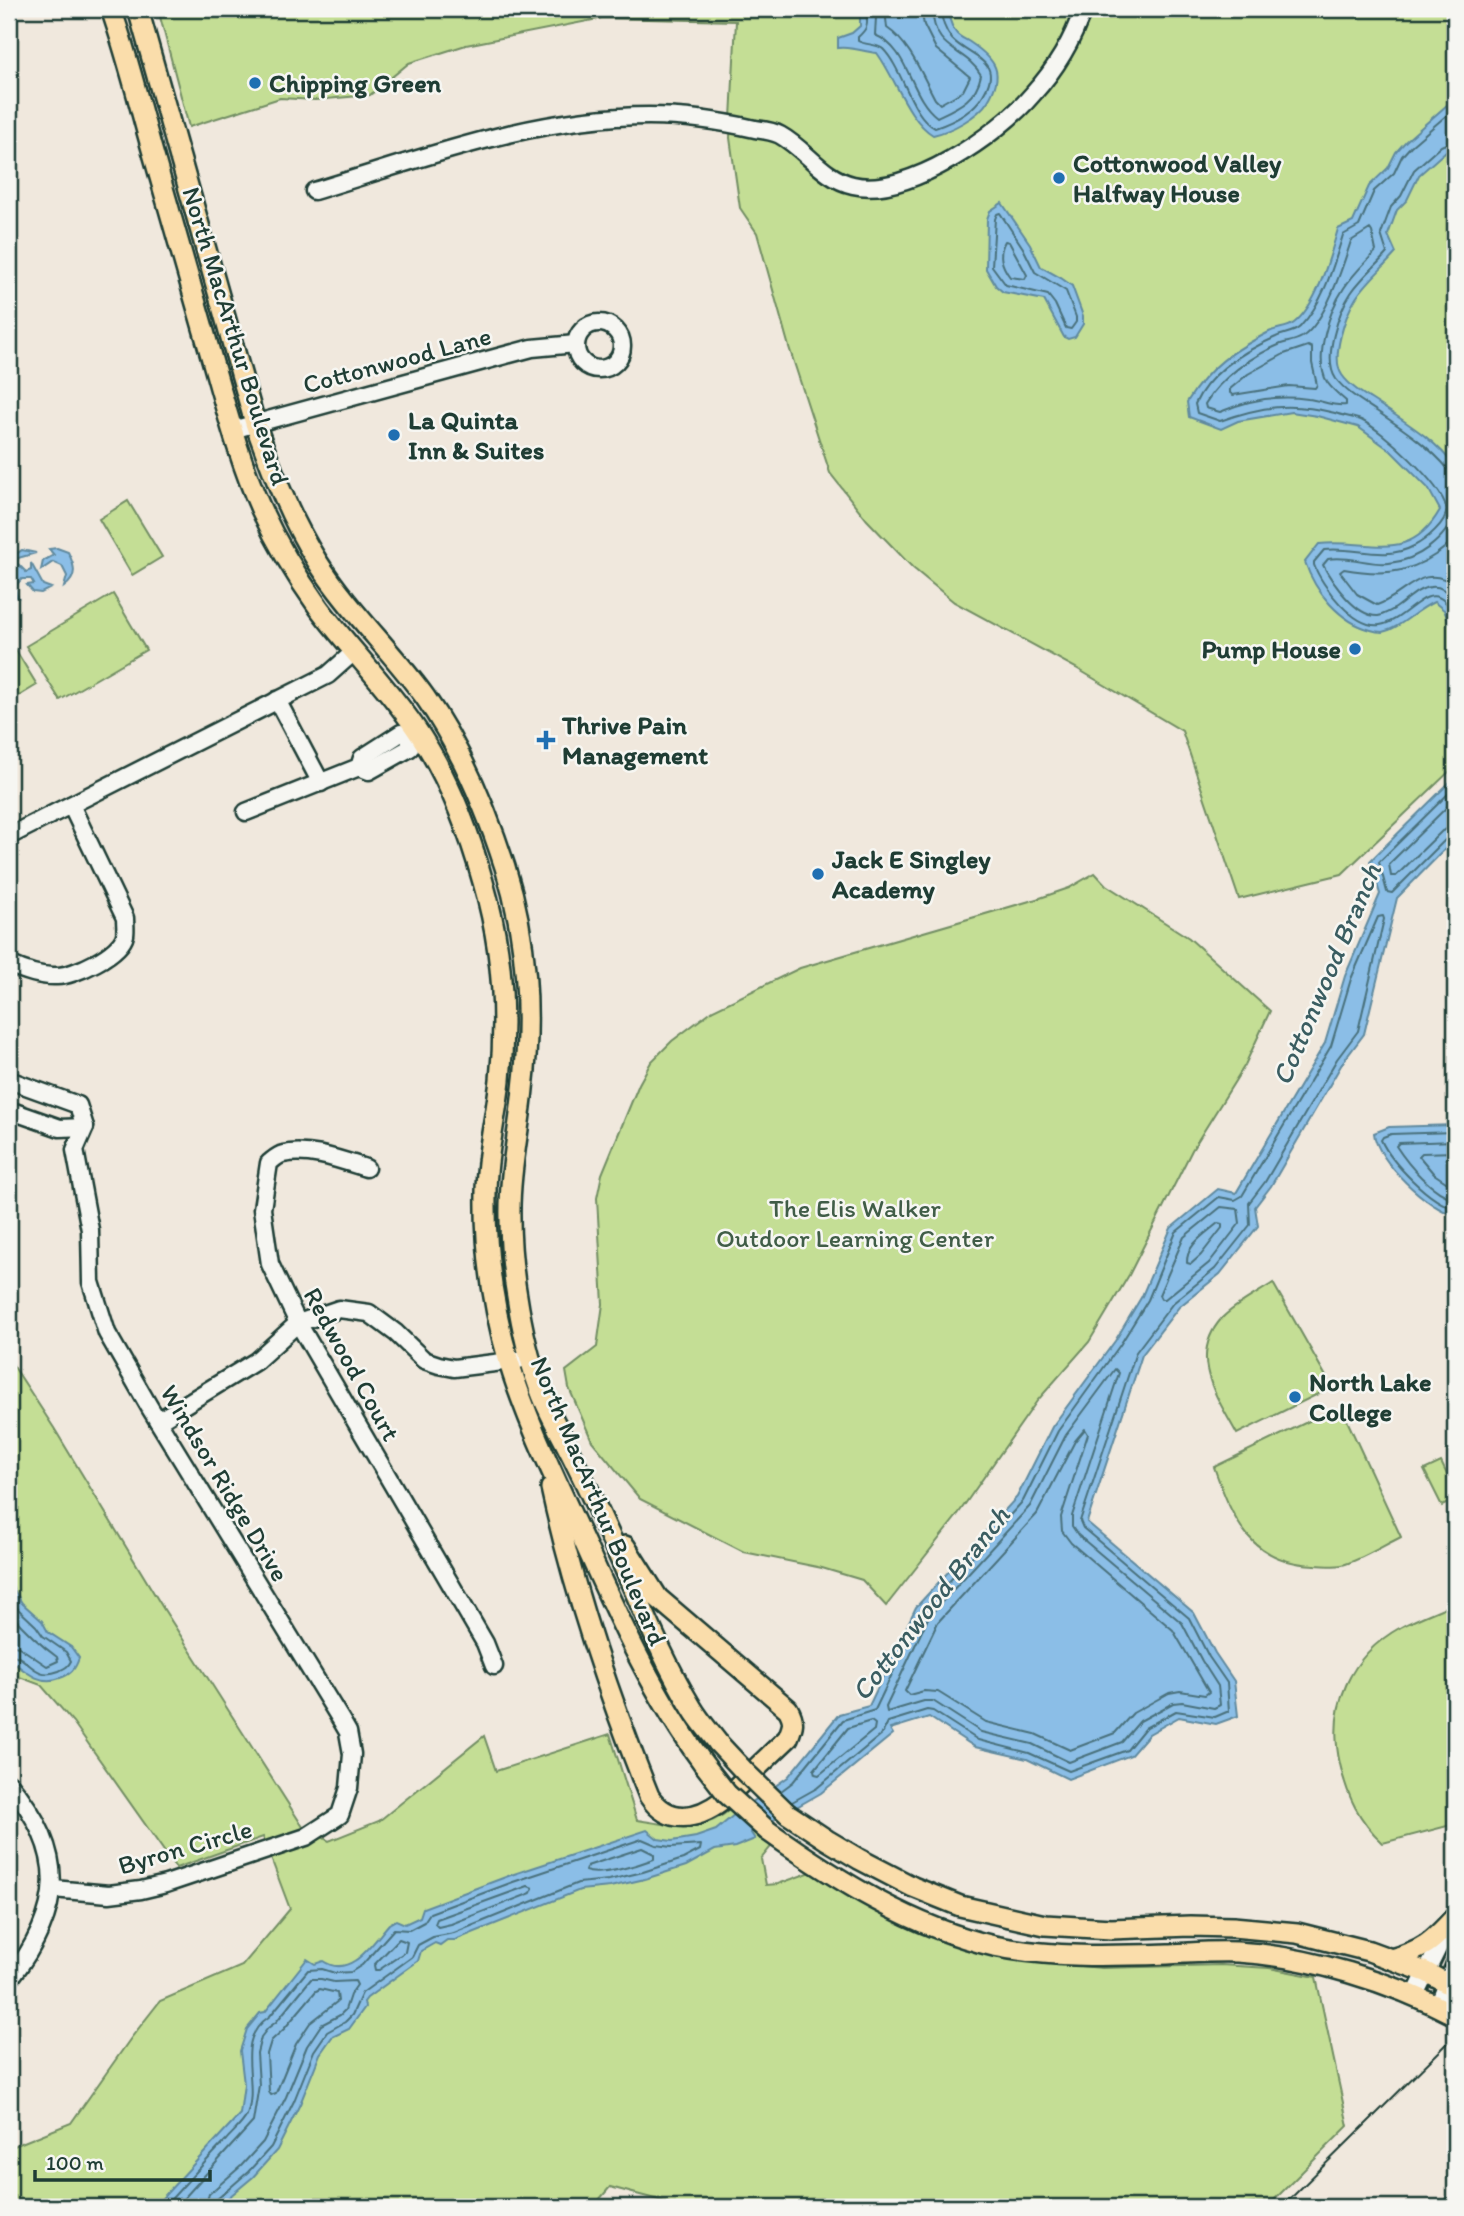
<svg xmlns="http://www.w3.org/2000/svg" width="1464" height="2216" font-family="Itim,sans-serif">
	<style>
		.green { fill: #c4de95; stroke: #728e64; stroke-width: 2 }
		.water { fill: #8bbee7; stroke: #608a9f; stroke-width: 2 }
		.lines { fill: none; stroke-linecap: round; stroke-linejoin: round }
		.shore { stroke: #4a717c; stroke-width: 2 }
		.minor-casing { stroke: #1f3d34; stroke-width: 21 }
		.major-casing { stroke: #1f3d34; stroke-width: 24 }
		.minor { stroke: #f6f6f2; stroke-width: 16 }
		.major { stroke: #faddab; stroke-width: 19 }
		.tram { stroke: #1f3d34; stroke-width: 2 }
		.major-bridge-casing { stroke: #1f3d34; stroke-width: 24; stroke-linecap: butt }
		.major-bridge { stroke: #faddab; stroke-width: 19 }
		.poi-dot { fill: #1f6fb2; stroke: #f6f6f2; stroke-width: 2.5 }
		.labels { text-anchor: middle; dominant-baseline: central; stroke-width: 5; stroke-linejoin: round; paint-order: stroke }
		.poi-label { font-size: 26px; font-weight: bold; fill: #1f3d34; stroke: #f6f6f2; text-anchor: start }
		.street-label { font-size: 26px; fill: #1f3d34; stroke: #f6f6f2 }
		.park-label { font-size: 26px; fill: #405d47; stroke: #f6f6f2 }
		.water-label { font-size: 28px; font-style: italic; fill: #3a5d61; stroke: #f6f6f2 }
	</style>
	<rect width="100%" height="100%" fill="#f0e8dd"/>
	<filter id="ink" filterUnits="userSpaceOnUse"><feTurbulence type="fractalNoise" baseFrequency=".0143" numOctaves="2"/><feDisplacementMap in="SourceGraphic" scale="14" xChannelSelector="R" yChannelSelector="G"/><feConvolveMatrix kernelMatrix="1 2 1 2 8 2 1 2 1" color-interpolation-filters="sRGB"/></filter>
	<g filter="url(#ink)">
		<!-- green -->
		<g class="green">
			<path d="M 158,9 L 1455,9 L 1455,763 L 1452,769 L 1342,874 L 1239,899 L 1182,731 L 1076,668 L 954,602 L 913,568 L 867,520 L 830,473 L 789,347 L 757,233 L 740,208 L 730,138 L 736,21 L 603,18 L 466,45 L 409,63 L 370,95 L 315,100 L 280,98 L 189,127 Z"/>
			<path d="M 128,501 L 162,557 L 132,575 L 99,519 Z"/>
			<path d="M 113,594 L 146,650 L 60,700 L 26,646 Z"/>
			<path d="M 9,639 L 37,685 L 9,702 Z"/>
			<path d="M 1095,873 L 1106,885 L 1189,938 L 1270,1011 L 1245,1065 L 1192,1150 L 1129,1275 L 1089,1342 L 1037,1401 L 956,1517 L 886,1606 L 862,1580 L 822,1568 L 744,1552 L 640,1499 L 592,1441 L 569,1388 L 566,1371 L 597,1347 L 603,1304 L 597,1198 L 602,1174 L 639,1084 L 651,1062 L 672,1041 L 713,1010 L 800,968 L 1040,898 L 1069,888 Z"/>
			<path d="M 1273,1283 L 1328,1380 L 1326,1390 L 1237,1434 C 1217,1397 1187,1357 1222,1318 C 1234,1305 1258,1293 1273,1283 Z"/>
			<path d="M 9,1359 L 54,1428 L 163,1608 L 303,1827 L 329,1841 L 379,1821 L 484,1736 L 496,1771 L 610,1734 L 637,1820 C 675,1825 699,1836 732,1808 L 773,1844 L 761,1859 L 766,1885 L 778,1884 L 811,1872 L 853,1899 L 949,1941 L 1037,1962 L 1102,1968 L 1221,1965 L 1269,1968 L 1316,1977 L 1348,2126 L 1273,2201 L 1223,2207 L 685,2207 L 610,2187 L 593,2207 L 9,2207 L 9,2148 L 71,2123 L 131,2038 L 160,2001 L 242,1966 L 290,1909 L 263,1837 L 176,1868 L 73,1722 L 41,1685 L 9,1673 Z"/>
			<path d="M 1334,1409 L 1345,1416 L 1401,1537 C 1386,1544 1357,1562 1342,1565 C 1334,1567 1323,1565 1315,1565 C 1251,1563 1233,1521 1214,1467 Z"/>
			<path d="M 1441,1462 L 1455,1491 L 1455,1500 L 1442,1506 L 1424,1470 Z"/>
			<path d="M 1455,1603 L 1455,1824 L 1383,1843 C 1359,1821 1347,1796 1340,1764 C 1327,1707 1349,1656 1401,1627 C 1418,1618 1437,1611 1455,1603 Z"/>
		</g>
		<!-- water -->
		<g class="water">
			<path d="M 813,9 L 947,9 C 949,17 951,28 957,34 C 961,38 967,40 971,43 C 996,60 1005,73 988,101 C 978,117 951,131 933,135 C 908,120 895,77 877,53 C 863,52 852,46 838,48 L 838,38 L 852,33 L 860,26 L 860,16 L 848,12 Z"/>
			<path d="M 1455,98 L 1455,146 L 1446,151 L 1419,175 L 1407,200 L 1397,210 L 1388,235 L 1396,253 C 1383,268 1367,281 1356,298 C 1346,314 1330,357 1342,375 C 1351,388 1368,397 1380,405 C 1407,423 1437,441 1455,467 L 1455,636 L 1444,610 L 1434,602 C 1416,610 1401,628 1382,632 C 1379,632 1374,631 1371,630 C 1340,622 1315,592 1305,562 L 1319,544 C 1369,538 1408,566 1440,510 L 1428,488 L 1391,451 L 1358,427 L 1317,416 L 1291,412 L 1238,421 L 1221,429 L 1189,417 L 1187,402 C 1209,366 1233,351 1269,332 C 1277,328 1288,328 1294,323 C 1318,304 1330,256 1338,229 L 1353,222 L 1369,186 L 1388,168 L 1396,152 L 1406,141 Z"/>
			<path d="M 1002,203 L 1030,244 L 1041,267 L 1061,278 L 1072,286 L 1083,316 L 1083,324 L 1075,337 L 1068,339 L 1064,337 L 1044,300 L 1003,292 L 996,286 L 986,269 L 987,219 L 990,211 Z"/>
			<path d="M 57,548 L 68,552 C 75,566 78,577 64,587 L 67,576 L 62,566 L 53,562 L 41,570 L 43,561 L 54,555 L 49,549 Z"/>
			<path d="M 22,550 L 36,553 L 18,558 L 17,563 L 26,572 L 31,570 L 31,563 L 43,585 L 51,588 L 41,593 L 33,592 L 27,585 L 34,584 L 31,579 L 22,579 C 15,585 14,589 18,597 L 9,595 L 9,585 L 17,577 L 15,571 L 9,567 C 9,560 16,553 22,550 Z"/>
			<path d="M 1455,777 L 1455,839 L 1397,898 L 1364,1034 L 1343,1062 L 1271,1186 L 1255,1207 L 1258,1226 L 1220,1274 L 1179,1307 L 1142,1355 L 1087,1522 L 1194,1613 L 1215,1653 L 1234,1681 L 1238,1716 L 1216,1724 L 1179,1717 L 1149,1734 L 1131,1755 L 1068,1779 L 1027,1759 L 975,1747 L 929,1717 L 890,1729 L 893,1734 L 821,1793 L 751,1833 L 755,1839 L 735,1847 L 715,1850 L 686,1866 L 645,1879 L 610,1887 L 580,1890 L 455,1940 L 447,1940 L 440,1945 L 435,1943 L 421,1951 L 418,1961 L 367,1998 L 364,2002 L 365,2007 L 349,2029 L 332,2037 L 320,2054 L 300,2104 L 277,2150 L 253,2177 L 217,2207 L 154,2207 L 240,2114 L 244,2084 L 240,2051 L 247,2029 L 260,2013 L 265,2012 L 307,1959 L 315,1964 L 323,1961 C 351,1980 373,1942 389,1924 L 396,1920 L 405,1924 L 420,1917 L 423,1908 L 511,1875 L 647,1830 L 658,1839 L 672,1841 L 696,1837 L 716,1830 L 735,1814 L 788,1777 L 839,1714 L 869,1706 L 916,1607 L 1017,1497 L 1052,1427 L 1115,1341 L 1142,1296 L 1171,1228 L 1218,1189 L 1236,1193 L 1325,1043 L 1345,976 L 1380,894 L 1370,861 Z"/>
			<path d="M 1455,1125 L 1455,1215 C 1429,1210 1376,1160 1374,1133 L 1389,1127 Z"/>
			<path d="M 9,1582 L 22,1603 L 42,1621 L 48,1632 L 71,1647 L 79,1658 C 75,1670 71,1674 60,1678 C 39,1686 25,1671 9,1659 Z"/>
		</g>
		<g class="lines">
			<!-- shore -->
			<g class="shore">
				<path d="M 859,9 L 866,14 C 869,25 866,30 858,37 L 858,41 C 865,45 878,44 883,49 C 903,69 911,116 935,128 C 953,122 973,112 983,95 C 1005,60 970,58 952,39 C 945,31 941,19 941,9"/>
				<path d="M 873,9 L 876,17 L 875,35 C 910,49 909,96 937,117 C 958,107 976,100 981,75 C 965,47 934,53 932,9"/>
				<path d="M 885,9 L 887,28 C 910,43 922,75 935,99 L 940,104 L 963,91 L 970,77 L 936,49 L 924,25 L 921,9"/>
				<path d="M 1455,108 L 1411,146 L 1402,156 L 1394,173 L 1374,191 L 1359,226 L 1343,235 C 1333,267 1324,302 1300,327 C 1294,333 1284,333 1276,337 C 1244,351 1209,373 1195,404 L 1197,413 L 1220,421 C 1262,406 1290,402 1335,413 C 1343,416 1353,417 1361,420 C 1382,430 1441,484 1446,507 C 1450,521 1424,541 1414,546 C 1384,562 1354,546 1324,550 L 1314,562 L 1314,565 C 1322,586 1354,629 1380,625 C 1410,621 1432,568 1455,617"/>
				<path d="M 1455,140 L 1441,146 L 1414,170 L 1401,196 L 1391,207 L 1381,234 L 1387,253 C 1376,266 1361,278 1351,293 C 1339,311 1322,359 1336,379 C 1347,393 1363,402 1378,412 C 1403,429 1429,446 1448,469 L 1455,470"/>
				<path d="M 1000,213 L 1023,248 L 1035,272 L 1066,291 L 1076,317 L 1076,322 L 1071,329 L 1066,328 L 1055,304 L 1048,295 L 1006,285 L 992,266 L 995,219 L 997,214 Z"/>
				<path d="M 1370,229 L 1372,232 L 1376,251 C 1365,263 1353,274 1344,288 C 1330,309 1313,358 1327,382 C 1332,389 1340,396 1346,401 L 1346,405 C 1334,407 1320,400 1308,399 C 1278,395 1247,400 1220,412 L 1206,408 L 1205,404 C 1221,377 1252,356 1281,344 C 1287,342 1295,341 1302,337 C 1325,323 1343,266 1351,241 Z"/>
				<path d="M 1005,241 L 1009,242 L 1027,275 L 1025,279 L 1010,277 C 1001,265 998,254 1005,241 Z"/>
				<path d="M 1308,346 L 1312,348 L 1312,363 L 1317,385 L 1315,388 L 1289,386 L 1233,395 L 1230,393 L 1230,389 L 1248,374 L 1284,354 Z"/>
				<path d="M 1455,512 C 1447,539 1417,561 1389,563 C 1368,565 1348,555 1328,559 L 1323,565 C 1332,582 1356,617 1378,616 C 1383,615 1390,611 1394,609 C 1406,602 1416,588 1431,587 C 1441,585 1448,593 1455,599"/>
				<path d="M 1455,536 C 1450,545 1443,549 1435,555 C 1406,575 1377,575 1344,569 L 1340,572 L 1357,594 L 1377,605 C 1406,595 1422,561 1455,585"/>
				<path d="M 1455,787 L 1379,862 L 1387,892 L 1392,893 L 1448,837 L 1455,835"/>
				<path d="M 1455,799 L 1389,864 L 1391,876 L 1396,876 L 1442,831 L 1455,826"/>
				<path d="M 1455,1132 L 1391,1134 L 1383,1137 L 1381,1140 C 1391,1162 1431,1204 1455,1208"/>
				<path d="M 1455,1141 L 1399,1143 L 1396,1146 C 1409,1166 1432,1193 1455,1199"/>
				<path d="M 1455,1152 L 1422,1153 L 1419,1156 L 1434,1174 L 1455,1188"/>
				<path d="M 1221,1207 L 1238,1209 L 1240,1223 L 1209,1263 L 1165,1299 L 1161,1299 L 1159,1295 L 1184,1237 Z"/>
				<path d="M 1218,1223 L 1222,1224 L 1222,1228 L 1201,1255 L 1191,1264 L 1187,1263 C 1186,1245 1205,1234 1218,1223 Z"/>
				<path d="M 1115,1369 L 1119,1373 L 1072,1516 L 1072,1526 L 1078,1535 L 1182,1623 L 1202,1661 L 1218,1686 L 1220,1705 L 1214,1708 L 1182,1702 L 1173,1703 L 1140,1721 L 1122,1742 L 1069,1762 L 1032,1744 L 981,1732 L 933,1701 L 924,1701 L 887,1712 L 886,1707 L 929,1616 L 1030,1506 L 1066,1435 Z"/>
				<path d="M 1085,1429 L 1088,1434 L 1061,1517 L 1062,1531 L 1071,1543 L 1173,1630 L 1209,1692 L 1205,1695 L 1180,1691 L 1169,1693 L 1133,1713 L 1115,1733 L 1070,1750 L 1035,1734 L 986,1722 L 938,1692 L 924,1691 L 909,1695 L 905,1691 L 938,1622 L 1037,1514 L 1075,1441 Z"/>
				<path d="M 9,1594 L 17,1608 L 36,1626 L 43,1636 L 66,1652 L 71,1661 C 68,1667 65,1668 59,1671 C 33,1681 30,1657 9,1654"/>
				<path d="M 9,1612 C 23,1628 39,1644 57,1657 L 58,1661 L 47,1666 L 19,1647 L 9,1645"/>
				<path d="M 871,1721 L 875,1724 L 874,1730 L 819,1775 L 815,1774 L 814,1770 L 848,1728 Z"/>
				<path d="M 781,1791 L 793,1782 L 843,1720 L 875,1710 L 922,1611 L 1023,1501 L 1058,1431 L 1120,1345 L 1148,1300 L 1176,1232 L 1219,1197 L 1235,1200 L 1242,1196 L 1331,1046 L 1351,979 L 1378,917 L 1383,916 L 1384,919 L 1358,1031 L 1337,1059 L 1265,1182 L 1249,1203 L 1250,1225 L 1215,1269 L 1173,1303 L 1136,1352 L 1080,1521 L 1083,1528 L 1189,1618 L 1209,1657 L 1227,1683 L 1229,1711 L 1215,1717 L 1176,1711 L 1145,1728 L 1127,1750 L 1069,1771 L 1029,1753 L 978,1740 L 933,1711 L 927,1710 L 888,1722 L 882,1734 L 817,1788 L 792,1802"/>
				<path d="M 642,1848 L 654,1854 L 654,1859 C 638,1865 600,1877 585,1871 L 587,1866 Z"/>
				<path d="M 528,1886 L 533,1888 L 531,1893 L 451,1924 L 438,1927 L 435,1924 L 437,1919 Z"/>
				<path d="M 399,1939 L 407,1942 L 405,1952 L 379,1970 L 375,1970 L 374,1965 Z"/>
				<path d="M 320,1989 L 337,1993 L 338,2001 L 310,2023 L 296,2044 L 276,2093 L 271,2095 L 269,2092 L 267,2054 L 271,2041 L 284,2029 L 316,1991 Z"/>
				<path d="M 164,2207 C 184,2185 205,2162 226,2140 C 232,2133 243,2124 247,2115 C 260,2080 232,2041 270,2016 L 308,1970 L 322,1969 L 335,1973 L 351,1972 L 362,1965 L 394,1929 L 409,1930 L 424,1922 L 430,1913 L 513,1882 L 642,1839 L 656,1845 L 671,1847 L 701,1845 L 700,1850 L 683,1859 L 643,1872 L 609,1880 L 578,1883 L 454,1933 L 433,1937 L 418,1945 L 412,1957 L 362,1993 L 352,2015 L 345,2022 L 327,2032 L 314,2051 L 294,2101 L 271,2147 L 248,2172 L 216,2200 L 214,2207"/>
				<path d="M 176,2207 L 253,2122 L 259,2085 L 257,2053 L 261,2037 L 268,2028 L 276,2022 L 311,1979 L 321,1979 L 334,1982 L 355,1981 L 357,1985 L 350,1995 L 345,2010 L 340,2015 L 321,2025 L 307,2046 L 286,2097 L 263,2142 L 241,2166 L 209,2194 L 205,2207"/>
			</g>
			<defs>
				<g id="minor">
					<path d="M 314,191 C 424,158 534,116 649,116 C 685,116 720,121 755,129 C 763,130 773,131 780,135 C 807,150 822,178 853,185 C 907,198 999,134 1032,95 C 1054,71 1073,40 1083,9"/>
					<circle cx="599" cy="346" r="23"/>
					<path d="M 232,430 L 502,356 L 532,348 L 576,344"/>
					<path d="M 277,700 L 321,783"/>
					<path d="M 359,767 L 369,771 L 410,748 L 410,736"/>
					<path d="M 246,812 L 359,767 L 362,758 L 401,733 L 410,736 L 418,731"/>
					<path d="M 9,836 L 328,675 L 355,651"/>
					<path d="M 9,964 C 24,971 40,977 57,976 C 74,976 121,954 125,935 C 126,930 125,923 125,918 L 71,805"/>
					<path d="M 9,1080 L 78,1105 L 85,1127 L 75,1150 L 90,1230 L 91,1282 L 107,1333 L 150,1408 L 341,1720 L 348,1732 L 352,1754 L 349,1788 L 340,1815 L 306,1837 L 166,1884 L 141,1890 L 109,1894 L 53,1889"/>
					<path d="M 9,1110 L 60,1128 L 85,1127"/>
					<path d="M 366,1168 C 341,1160 309,1148 283,1154 C 278,1155 274,1159 269,1163 L 262,1209 L 270,1264 L 298,1323 L 485,1643 L 494,1666"/>
					<path d="M 158,1421 L 256,1361 L 298,1323 L 339,1309 L 369,1313 L 396,1333 L 424,1360 L 439,1365 L 454,1368 L 519,1360"/>
					<path d="M 9,1783 C 68,1853 64,1910 9,1980"/>
					<path d="M 1415,1995 L 1447,1930"/>
					<path d="M 1438,2006 L 1455,1964"/>
				</g>
				<g id="major">
					<path d="M 111,9 C 127,54 138,100 151,146 C 171,216 191,286 211,356 C 226,408 239,460 261,509 C 277,544 297,577 319,608 C 349,648 385,684 414,726 C 447,773 468,828 483,882 C 502,947 507,1012 500,1080 C 496,1118 486,1154 486,1193 C 485,1249 493,1308 509,1362 C 528,1425 559,1486 586,1546 C 620,1622 654,1696 703,1763"/>
					<path d="M 138,9 L 255,423 C 272,471 290,518 317,561 C 348,610 391,650 425,697 C 461,748 486,808 505,867 C 527,937 532,1015 523,1089 C 519,1132 509,1174 510,1218 C 510,1270 523,1347 542,1395 C 550,1415 561,1434 571,1454 C 586,1484 600,1514 614,1545 C 639,1599 661,1657 692,1708 C 699,1720 709,1731 718,1743"/>
					<path d="M 551,1488 C 574,1594 609,1696 649,1796 C 668,1825 697,1820 722,1801 L 788,1738 C 793,1726 795,1721 788,1709 L 658,1598 L 625,1546"/>
					<path d="M 788,1814 L 827,1840 L 859,1859 L 913,1887 L 960,1906 L 1045,1925 L 1111,1929 L 1190,1926 L 1233,1927 L 1297,1933 L 1369,1951 L 1426,1972 L 1455,1988"/>
					<path d="M 768,1831 C 837,1880 911,1927 994,1946 C 1051,1958 1111,1956 1168,1954 C 1191,1953 1215,1951 1237,1952 C 1308,1956 1392,1982 1455,2015"/>
					<path d="M 1391,1959 C 1423,1950 1432,1942 1454,1918"/>
				</g>
			</defs>
			<!-- minor casing -->
			<use href="#minor" class="minor-casing"/>
			<!-- major casing -->
			<use href="#major" class="major-casing"/>
			<!-- minor -->
			<use href="#minor" class="minor"/>
			<!-- major -->
			<use href="#major" class="major"/>
			<!-- tram -->
			<path class="tram" d="M 1282,2207 L 1455,2036"/>
			<defs>
				<g id="major-bridge">
					<path d="M 718,1743 L 746,1773 L 788,1814"/>
					<path d="M 703,1763 L 727,1794 L 768,1831"/>
				</g>
			</defs>
			<!-- major-bridge casing -->
			<use href="#major-bridge" class="major-bridge-casing"/>
			<!-- major-bridge -->
			<use href="#major-bridge" class="major-bridge"/>
		</g>
	</g>
	<!-- markers -->
	<g class="poi-dot">
		<circle cx="255" cy="83" r="7"/>
		<circle cx="1059" cy="178" r="7"/>
		<circle cx="394" cy="435" r="7"/>
		<circle cx="1355" cy="649" r="7"/>
		<path d="M542.5 729.5h7v7h7v7h-7v7h-7v-7h-7v-7h7z"/>
		<circle cx="818" cy="874" r="7"/>
		<circle cx="1295" cy="1397" r="7"/>
	</g>
	<g class="labels">
		<!-- poi labels -->
		<g class="poi-label">
			<text x="269" y="83">Chipping Green</text>
			<text x="1073" y="163">Cottonwood Valley<tspan x="1073" dy="30">Halfway House</tspan></text>
			<text x="408" y="420">La Quinta<tspan x="408" dy="30">Inn &amp; Suites</tspan></text>
			<text x="1341" y="649" text-anchor="end">Pump House</text>
			<text x="562" y="725">Thrive Pain<tspan x="562" dy="30">Management</tspan></text>
			<text x="832" y="859">Jack E Singley<tspan x="832" dy="30">Academy</tspan></text>
			<text x="1309" y="1382">North Lake<tspan x="1309" dy="30">College</tspan></text>
		</g>
		<!-- street labels -->
		<g class="street-label">
			<text transform="translate(236 336) rotate(73)">North MacArthur Boulevard</text>
			<text transform="translate(397 360) rotate(-15)">Cottonwood Lane</text>
			<text transform="translate(352 1364) rotate(61)">Redwood Court</text>
			<text transform="translate(225 1483) rotate(59)">Windsor Ridge Drive</text>
			<text transform="translate(599 1501) rotate(67)">North MacArthur Boulevard</text>
			<text transform="translate(185 1847) rotate(-16)">Byron Circle</text>
		</g>
		<!-- park labels -->
		<g class="park-label">
			<text x="855" y="1208">The Elis Walker<tspan x="855" dy="30">Outdoor Learning Center</tspan></text>
		</g>
		<!-- water labels -->
		<g class="water-label">
			<text transform="translate(1326 974) rotate(-67)">Cottonwood Branch</text>
			<text transform="translate(930 1603) rotate(-52)">Cottonwood Branch</text>
		</g>
	</g>
	<!-- margin -->
	<rect width="1464" height="2216" fill="none" stroke="#f6f6f2" stroke-width="35"/>
	<rect x="18" y="18" width="1429" height="2181" fill="none" stroke="#1f3d34" stroke-width="2.5" filter="url(#ink)"/>
	<!-- scale -->
	<path d="M35 2170v10h175v-10" fill="none" stroke="#1f3d34" stroke-width="3.5"/>
	<text x="46" y="2170" font-size="21" fill="#1f3d34" stroke="#f6f6f2" stroke-width="5" paint-order="stroke">100 m</text>
</svg>
